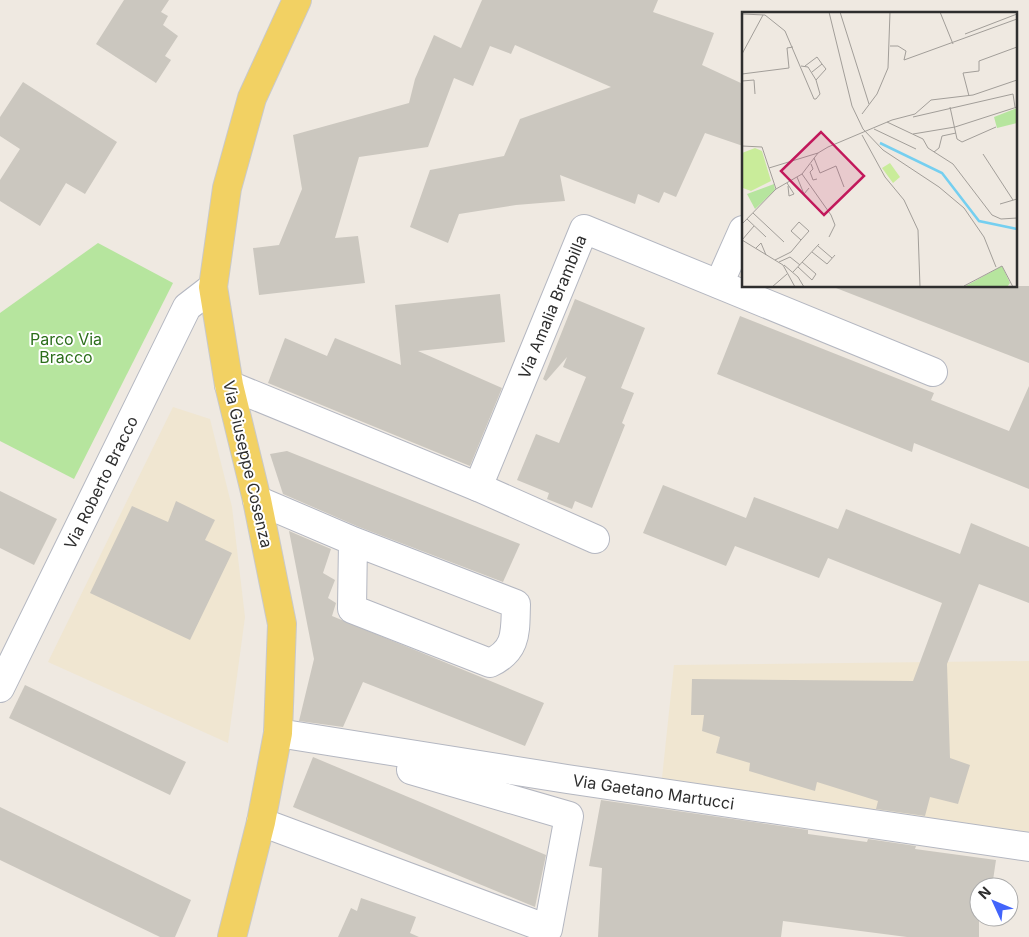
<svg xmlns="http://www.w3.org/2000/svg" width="1029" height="937" font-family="Inter,sans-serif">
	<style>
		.education { fill: #f0e6d1 }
		.green { fill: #b6e59e }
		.building { fill: #cbc7bf }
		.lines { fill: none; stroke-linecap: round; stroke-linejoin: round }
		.minor-casing { stroke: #b4b7c1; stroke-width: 30 }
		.major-casing { stroke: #c9c9c9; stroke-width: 30 }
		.minor { stroke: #fff; stroke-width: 28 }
		.major { stroke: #f2d163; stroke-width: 28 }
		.labels { text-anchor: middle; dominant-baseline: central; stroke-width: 4; stroke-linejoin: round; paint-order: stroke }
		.street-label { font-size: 16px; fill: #2e2e2e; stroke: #fff }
		.park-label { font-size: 16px; fill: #2c6e1b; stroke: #fff }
		.inset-river { fill: none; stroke: #75cff0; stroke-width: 2.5 }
		.inset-road { fill: none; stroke: #a29e99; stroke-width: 1 }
		.view { fill: #c2185b; fill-opacity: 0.15; stroke: #c2185b; stroke-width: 2.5 }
		.inset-edge { fill: none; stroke: #2e2e2e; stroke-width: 2.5 }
	</style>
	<rect width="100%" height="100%" fill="#efe9e1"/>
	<!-- education -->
	<g class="education">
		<path d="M 173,407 L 210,419 L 232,507 L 245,617 L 228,743 L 48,662 Z"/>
		<path d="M 1029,661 L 1029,836 L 662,778 L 674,665 Z"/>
	</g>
	<!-- green -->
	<path class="green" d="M 98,243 L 173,283 L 74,479 L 0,441 L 0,313 Z"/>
	<!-- building -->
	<g class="building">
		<path d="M 124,0 L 169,0 L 161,12 L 168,16 L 163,25 L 178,36 L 165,56 L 171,60 L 156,83 L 96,44 Z"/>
		<path d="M 482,0 L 658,0 L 653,12 L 714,33 L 702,65 L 743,84 L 743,146 L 705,133 L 676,197 L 664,192 L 659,203 L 638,194 L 635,204 L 560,175 L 565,201 L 516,205 L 459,214 L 448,243 L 410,227 L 430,170 L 504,156 L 520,119 L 611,87 L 515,45 L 511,54 L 490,46 L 473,86 L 454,78 L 428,147 L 359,157 L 335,238 L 358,236 L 365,283 L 259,295 L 253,248 L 279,245 L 302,189 L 293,135 L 409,103 L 415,79 L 434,35 L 461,48 Z"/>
		<path d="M 23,82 L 117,142 L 85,194 L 66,183 L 40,226 L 0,201 L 0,180 L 20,149 L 0,136 L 0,117 Z"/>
		<path d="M 836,286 L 1029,286 L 1029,363 L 836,288 Z"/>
		<path d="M 500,294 L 505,342 L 418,351 L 502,388 L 470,466 L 268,383 L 285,338 L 327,356 L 335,338 L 401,365 L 395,305 Z"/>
		<path d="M 575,299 L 645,328 L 621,388 L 634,393 L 622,423 L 625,425 L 592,508 L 575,501 L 572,509 L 547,499 L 549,493 L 517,480 L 536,434 L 559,443 L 586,377 L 563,367 L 567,357 L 546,381 L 543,379 Z"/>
		<path d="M 740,316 L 934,393 L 931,400 L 1009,431 L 1029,386 L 1029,489 L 914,443 L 912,452 L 717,374 Z"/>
		<path d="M 287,451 L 520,544 L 503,582 L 359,527 L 283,494 L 270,454 Z"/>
		<path d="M 663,485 L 746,518 L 754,497 L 838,529 L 846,509 L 960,554 L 971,523 L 1029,547 L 1029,603 L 979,584 L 947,664 L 950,758 L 970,765 L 958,804 L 930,797 L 925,816 L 876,809 L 878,801 L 817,782 L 815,791 L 749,771 L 750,763 L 716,753 L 720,737 L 702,731 L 704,715 L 691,715 L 692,679 L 913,681 L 942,603 L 828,558 L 819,578 L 735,546 L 726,566 L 643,533 Z"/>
		<path d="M 0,491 L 57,519 L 34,565 L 0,548 Z"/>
		<path d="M 176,501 L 215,520 L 205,540 L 232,553 L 190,640 L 90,593 L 132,506 L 168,522 Z"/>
		<path d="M 289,531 L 331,549 L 323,573 L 335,580 L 328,598 L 336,603 L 332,616 L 544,703 L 525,746 L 363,682 L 343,727 L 299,721 L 314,659 Z"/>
		<path d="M 25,685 L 186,762 L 170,795 L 9,718 Z"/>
		<path d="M 313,757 L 546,855 L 535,907 L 293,807 Z"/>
		<path d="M 601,800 L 808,830 L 808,834 L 867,842 L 868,839 L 916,846 L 915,849 L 996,860 L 992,887 L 979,887 L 979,937 L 907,937 L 783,921 L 781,937 L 598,937 L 602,868 L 589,866 Z"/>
		<path d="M 0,807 L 191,900 L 175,937 L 160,937 L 0,860 Z"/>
		<path d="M 361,898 L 416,917 L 410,933 L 419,937 L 338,937 L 351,908 L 357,911 Z"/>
	</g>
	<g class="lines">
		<defs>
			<g id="minor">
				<path d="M 719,284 L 743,230"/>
				<path id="s1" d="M 229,385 L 478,487 L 584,229 L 933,372"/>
				<path d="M 478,487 L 595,539"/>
				<path d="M 257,500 L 353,541 L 352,609 L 490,663 C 518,650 515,631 516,604 L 353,541"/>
				<path id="s2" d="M 0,688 L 187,307 L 213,287"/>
				<path id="s3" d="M 278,733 L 567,779 L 1029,847"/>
				<path d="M 261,822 L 548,929 L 569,816 L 411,770"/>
			</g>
			<path id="major" d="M 232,937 L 261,822 L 278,733 L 282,624 L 257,500 L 229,385 L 213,287 L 227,188 L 252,98 L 297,0"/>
		</defs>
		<!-- minor casing -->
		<use href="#minor" class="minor-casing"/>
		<!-- major casing -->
		<use href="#major" class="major-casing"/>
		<!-- minor -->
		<use href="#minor" class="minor"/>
		<!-- major -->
		<use href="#major" class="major"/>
	</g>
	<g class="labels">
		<!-- street labels -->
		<g class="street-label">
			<text stroke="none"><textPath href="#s1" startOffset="464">Via Amalia Brambilla</textPath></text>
			<text transform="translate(248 464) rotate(77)">Via Giuseppe Cosenza</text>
			<text stroke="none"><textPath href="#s2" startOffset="229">Via Roberto Bracco</textPath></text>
			<text stroke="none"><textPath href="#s3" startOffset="380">Via Gaetano Martucci</textPath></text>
		</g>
		<!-- park labels -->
		<g class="park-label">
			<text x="66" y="339">Parco Via<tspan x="66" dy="18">Bracco</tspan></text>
		</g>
	</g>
	<!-- overview -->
	<g transform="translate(742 12)">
		<rect width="275" height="275" fill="#efe9e1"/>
		<path d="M 275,96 L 275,111 L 255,116 L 252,105 ZM 32,172 L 33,178 L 13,197 L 5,182 ZM 260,254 L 268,271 L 265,275 L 222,275 Z" fill="#b6e59e"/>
		<path d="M 13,136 L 20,139 L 29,169 L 9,179 L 1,176 L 0,171 L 0,141 ZM 148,151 L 158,165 L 151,171 L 140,156 Z" fill="#c9ec9a"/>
		<path class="inset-river" d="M 138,131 L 200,161 L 237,209 L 275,217"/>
		<path class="inset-road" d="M 87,0 L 110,94 L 121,117 L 141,138 L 197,175 L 222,196 L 242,225 L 254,255M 98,0 L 127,92M 198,0 L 211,32M 0,2 L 23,3 L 43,19 L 72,87 L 74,87 L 78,82 L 74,68 L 66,55 L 59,54M 223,22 L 275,2M 148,34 L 156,34 L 164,39 L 162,48 L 275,7M 0,42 L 21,3M 63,54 L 75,45 L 80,52M 70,60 L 80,52 L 84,57 L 74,68M 0,62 L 47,56 L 45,36 L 51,35M 0,69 L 12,68 L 13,82M 227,84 L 221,61 L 237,59 L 237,49 L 275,35M 208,95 L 215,127 L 220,130 L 254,115M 120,102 L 135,82 L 146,56 L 148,0M 171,105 L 271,82 L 273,95M 145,110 L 181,127 L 186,136 L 211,152 L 250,203 L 259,207 L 275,206M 132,117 L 174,137M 171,122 L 213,115 L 275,95M 120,123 L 143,165 L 162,188 L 176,218 L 178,275M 0,134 L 20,135 L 34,177M 192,140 L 197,136 L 200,124 L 214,121M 241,142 L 271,188M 72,146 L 78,161 L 94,154 L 102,175M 69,152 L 71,157 L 68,160 L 71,168 L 75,167M 27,156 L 76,141M 60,162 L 89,203 L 93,213 L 87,225M 55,165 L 62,182 L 67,176M 45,171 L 52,182 L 47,184 L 46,174M 258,192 L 275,187M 11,201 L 42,230M 5,207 L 24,225M 0,212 L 34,177 L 60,162 L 76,141 L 86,135 L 150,108 L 173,102 L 189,88 L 231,83 L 275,68M 12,214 L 0,228 L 41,253 L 53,275M 76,234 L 90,246M 14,236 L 19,231 L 24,243M 70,240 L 85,252 L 93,243M 33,248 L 49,240 L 59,228 L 67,219 L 57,210 L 49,219 L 59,228M 37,250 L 48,245 L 58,253M 42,253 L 56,265 L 62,275M 56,255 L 70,268 L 74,262 L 60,250M 51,260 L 77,232M 222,274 L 260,254 L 271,275M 30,275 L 45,262"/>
		<path class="view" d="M 79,120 L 122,164 L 82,203 L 39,159 Z"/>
		<rect width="275" height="275" class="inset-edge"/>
	</g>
	<!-- north arrow -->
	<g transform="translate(994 902) rotate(314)"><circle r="24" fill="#ffffff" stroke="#ababab"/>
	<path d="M0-4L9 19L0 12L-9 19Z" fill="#4264fb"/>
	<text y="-8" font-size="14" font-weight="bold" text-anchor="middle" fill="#2e2e2e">N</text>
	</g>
</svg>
